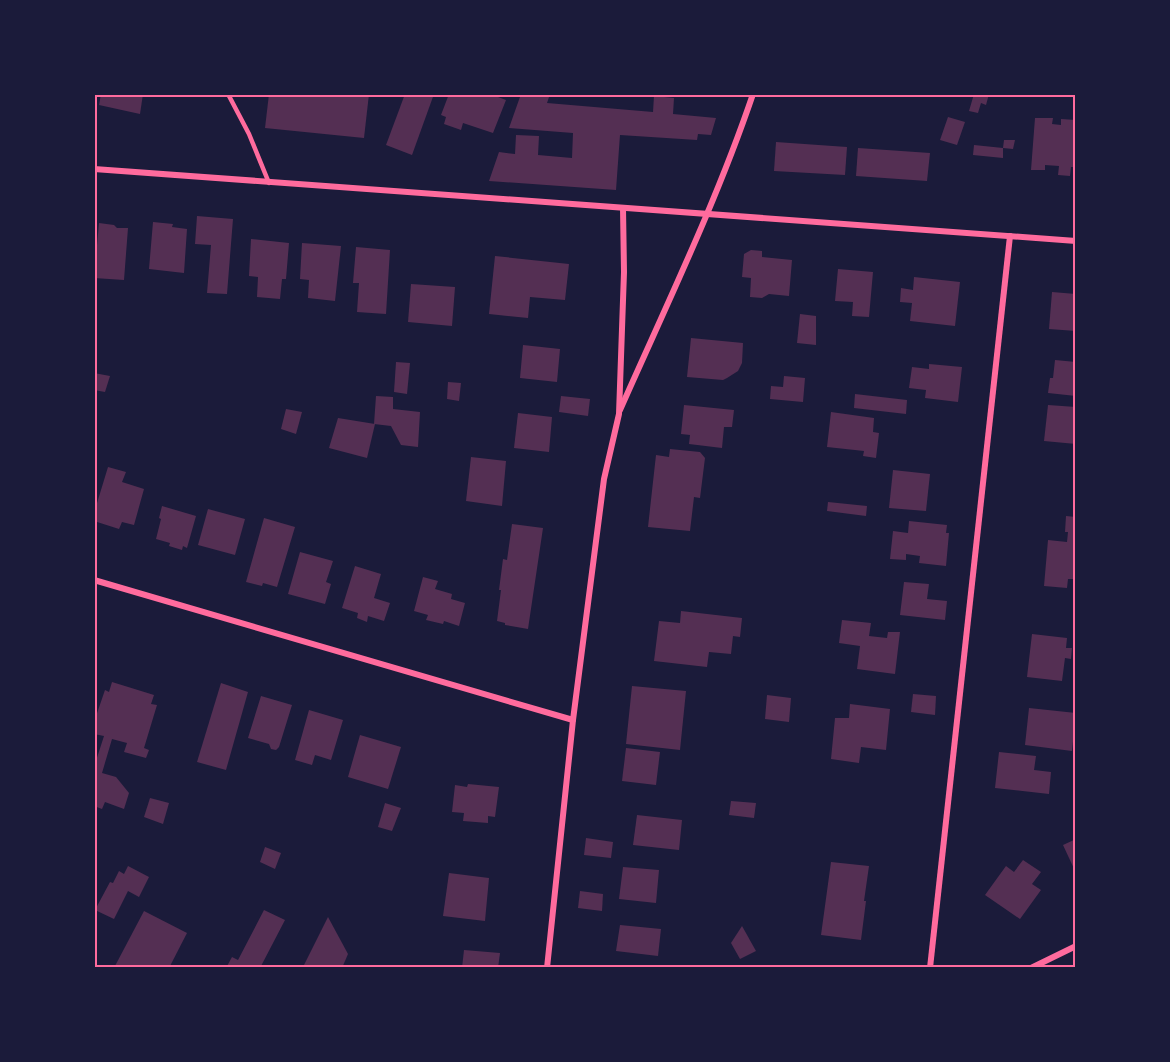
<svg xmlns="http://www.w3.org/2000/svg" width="1170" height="1062" font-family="Cabin,sans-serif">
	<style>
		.building { fill: #542f53 }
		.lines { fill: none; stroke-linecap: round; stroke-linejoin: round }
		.service { stroke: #ff6b9d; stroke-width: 4.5 }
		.minor { stroke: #ff6b9d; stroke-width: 6 }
		.neatline { fill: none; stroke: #ff6b9d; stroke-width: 2 }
	</style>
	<rect width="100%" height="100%" fill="#1b1b3a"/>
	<!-- building -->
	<g class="building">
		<path d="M 101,94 L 143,94 L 140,114 L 99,105 Z"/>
		<path d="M 269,94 L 369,94 L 364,138 L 265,128 Z"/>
		<path d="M 405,94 L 434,94 L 412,155 L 386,145 Z"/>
		<path d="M 449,94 L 490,94 L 506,100 L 493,133 L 463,123 L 461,130 L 444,124 L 446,117 L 441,115 Z"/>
		<path d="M 521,94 L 550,94 L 547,103 L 653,112 L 654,96 L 674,98 L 673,114 L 716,118 L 711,135 L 698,134 L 697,140 L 620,135 L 616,190 L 489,181 L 499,152 L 515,154 L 516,135 L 539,136 L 538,155 L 572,158 L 573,133 L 509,128 Z"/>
		<path d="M 974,94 L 989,94 L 986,105 L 981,103 L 978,113 L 969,111 Z"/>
		<path d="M 948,117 L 965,122 L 957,145 L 940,140 Z"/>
		<path d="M 1035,118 L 1053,118 L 1052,124 L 1061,125 L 1061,119 L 1076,120 L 1076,167 L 1071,167 L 1070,176 L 1058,175 L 1059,166 L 1045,165 L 1045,170 L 1031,170 Z"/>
		<path d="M 1004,140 L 1015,140 L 1013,149 L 1003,148 L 1003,158 L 973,155 L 974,145 L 1003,148 Z"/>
		<path d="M 776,142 L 847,147 L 845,175 L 774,171 Z"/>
		<path d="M 858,148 L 930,153 L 927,181 L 856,176 Z"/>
		<path d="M 197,216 L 233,219 L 227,294 L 207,293 L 211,245 L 195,244 Z"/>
		<path d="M 153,222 L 173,224 L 172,227 L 187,229 L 184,273 L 149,269 Z"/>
		<path d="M 99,223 L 114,225 L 117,228 L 128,228 L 124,280 L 94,278 Z"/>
		<path d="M 251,239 L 289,243 L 286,279 L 282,279 L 280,299 L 257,297 L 258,277 L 249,276 Z"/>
		<path d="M 302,243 L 341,246 L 335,301 L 308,298 L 309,280 L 300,279 Z"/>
		<path d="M 356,247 L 390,250 L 386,314 L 357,312 L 359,283 L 353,283 Z"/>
		<path d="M 751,250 L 762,251 L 762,257 L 792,260 L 789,296 L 769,294 L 762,298 L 750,297 L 751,278 L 742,277 L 744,254 Z"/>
		<path d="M 495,256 L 569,264 L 565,300 L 530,297 L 528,318 L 489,314 Z"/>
		<path d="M 838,269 L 873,272 L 869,317 L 852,316 L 853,302 L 835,301 Z"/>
		<path d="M 914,277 L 960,282 L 955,326 L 910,321 L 912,303 L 900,302 L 901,288 L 913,290 Z"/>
		<path d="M 411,284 L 455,287 L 452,326 L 408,322 Z"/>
		<path d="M 1052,292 L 1076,294 L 1076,331 L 1049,329 Z"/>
		<path d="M 800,314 L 816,316 L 816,345 L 797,343 Z"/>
		<path d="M 691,338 L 743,343 L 742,363 L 738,371 L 727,378 L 723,380 L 687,377 Z"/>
		<path d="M 523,345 L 560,349 L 557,382 L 520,378 Z"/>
		<path d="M 1055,360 L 1076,362 L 1076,396 L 1048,393 L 1050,378 L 1053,378 Z"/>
		<path d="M 396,362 L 410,363 L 407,394 L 394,392 Z"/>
		<path d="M 929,364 L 962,367 L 958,402 L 925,398 L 926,390 L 909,388 L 912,367 L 929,369 Z"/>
		<path d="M 94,373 L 110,376 L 105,392 L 94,390 Z"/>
		<path d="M 784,376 L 805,378 L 803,402 L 770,399 L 771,386 L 783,387 Z"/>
		<path d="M 448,382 L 461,383 L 459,401 L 447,399 Z"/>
		<path d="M 855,394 L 907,400 L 906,414 L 854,408 Z"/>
		<path d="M 376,396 L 393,397 L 393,409 L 420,412 L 418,447 L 401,445 L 391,426 L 374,424 Z"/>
		<path d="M 561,396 L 590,399 L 588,416 L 559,412 Z"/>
		<path d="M 684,405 L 734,410 L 732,427 L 724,427 L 722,448 L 689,444 L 690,435 L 681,434 Z"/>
		<path d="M 1048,405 L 1076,407 L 1076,444 L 1044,441 Z"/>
		<path d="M 286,409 L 302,412 L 296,434 L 281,429 Z"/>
		<path d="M 831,412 L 874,418 L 873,432 L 879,433 L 876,458 L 863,456 L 864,451 L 827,447 Z"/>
		<path d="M 518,413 L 552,417 L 549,452 L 514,448 Z"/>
		<path d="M 338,418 L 375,424 L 367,458 L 329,448 Z"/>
		<path d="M 670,449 L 700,452 L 705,458 L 700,498 L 694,497 L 690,531 L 648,527 L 656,455 L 669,457 Z"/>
		<path d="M 471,457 L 506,461 L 502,506 L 466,501 Z"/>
		<path d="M 108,467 L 126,472 L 122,482 L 144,489 L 134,525 L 122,522 L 119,529 L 94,521 L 94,513 Z"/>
		<path d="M 893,470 L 930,474 L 926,511 L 889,508 Z"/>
		<path d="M 828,502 L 867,506 L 866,516 L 827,511 Z"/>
		<path d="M 162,506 L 196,516 L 187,548 L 183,546 L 182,550 L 169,546 L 170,543 L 156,539 L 161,519 L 159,518 Z"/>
		<path d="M 208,509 L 245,519 L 235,555 L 198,545 Z"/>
		<path d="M 1066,516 L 1076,517 L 1076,579 L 1068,579 L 1067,588 L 1044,586 L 1048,540 L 1067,542 L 1068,532 L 1065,532 Z"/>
		<path d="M 264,518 L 295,527 L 277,587 L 263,583 L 262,586 L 246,582 Z"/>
		<path d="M 909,521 L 947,525 L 946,533 L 949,533 L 946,566 L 919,563 L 920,556 L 906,554 L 906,560 L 890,559 L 893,531 L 908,533 Z"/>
		<path d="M 512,524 L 543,528 L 528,629 L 505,625 L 505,623 L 497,621 L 501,590 L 499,590 L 503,559 L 507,560 Z"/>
		<path d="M 300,552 L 333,561 L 326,582 L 331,584 L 325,604 L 288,594 Z"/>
		<path d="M 355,566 L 381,574 L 374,598 L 390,603 L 384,621 L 368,616 L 367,622 L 357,618 L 358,613 L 342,608 Z"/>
		<path d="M 423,577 L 438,581 L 435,589 L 452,594 L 451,599 L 465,603 L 459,626 L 444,621 L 443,624 L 426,620 L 428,615 L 414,611 Z"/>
		<path d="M 904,582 L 929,584 L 927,599 L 947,601 L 945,620 L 900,615 Z"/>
		<path d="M 681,611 L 742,618 L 740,637 L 733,636 L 731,654 L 709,652 L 707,667 L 654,661 L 659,621 L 680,623 Z"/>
		<path d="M 842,620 L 871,623 L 869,636 L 887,638 L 888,632 L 900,632 L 895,674 L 857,669 L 860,646 L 839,643 Z"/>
		<path d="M 1032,634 L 1067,638 L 1066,648 L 1072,648 L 1071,659 L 1065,658 L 1062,681 L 1027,677 Z"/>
		<path d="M 112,682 L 154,695 L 151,704 L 157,705 L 144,748 L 149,750 L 146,758 L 124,752 L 127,743 L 112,739 L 102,773 L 116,777 L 129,793 L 124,809 L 105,802 L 102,809 L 94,806 L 94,767 L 104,736 L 94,734 L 94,722 L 105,690 L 109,692 Z"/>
		<path d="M 221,683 L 248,692 L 226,770 L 197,762 Z"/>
		<path d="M 632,686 L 686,691 L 680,750 L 626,744 Z"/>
		<path d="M 913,694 L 936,696 L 935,715 L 911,712 Z"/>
		<path d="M 767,695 L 791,698 L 789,722 L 765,719 Z"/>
		<path d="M 261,696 L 292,705 L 279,747 L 276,750 L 271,749 L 269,744 L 248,738 Z"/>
		<path d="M 850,704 L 890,709 L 886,750 L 861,747 L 859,763 L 831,759 L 835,718 L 849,718 Z"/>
		<path d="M 1029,708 L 1076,713 L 1072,751 L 1025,745 Z"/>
		<path d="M 309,710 L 343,720 L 331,760 L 315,755 L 312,765 L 295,760 Z"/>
		<path d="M 360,735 L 401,747 L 388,789 L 348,777 Z"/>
		<path d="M 626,748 L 660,752 L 656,785 L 622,781 Z"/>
		<path d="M 999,752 L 1036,756 L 1034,770 L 1051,772 L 1049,794 L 995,788 Z"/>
		<path d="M 468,784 L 499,787 L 495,817 L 488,816 L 488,823 L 463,821 L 464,813 L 452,812 L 455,785 L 467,787 Z"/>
		<path d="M 150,798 L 169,803 L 163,824 L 144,817 Z"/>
		<path d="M 731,801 L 756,803 L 754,818 L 729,815 Z"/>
		<path d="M 385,803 L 401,808 L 392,831 L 378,827 Z"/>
		<path d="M 637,815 L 682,820 L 679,850 L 633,845 Z"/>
		<path d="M 586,838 L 613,842 L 611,858 L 584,855 Z"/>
		<path d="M 1076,839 L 1076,873 L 1063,845 Z"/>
		<path d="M 265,847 L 281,853 L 275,869 L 260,862 Z"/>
		<path d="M 1023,860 L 1041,872 L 1032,884 L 1041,890 L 1020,919 L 985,895 L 1006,866 L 1014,872 Z"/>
		<path d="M 831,862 L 869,866 L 864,901 L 866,901 L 861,940 L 821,935 Z"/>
		<path d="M 128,866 L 149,877 L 139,897 L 128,891 L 114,919 L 95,910 L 110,882 L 113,883 L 119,871 L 124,874 Z"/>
		<path d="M 623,867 L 659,870 L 656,903 L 619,899 Z"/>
		<path d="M 449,873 L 489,878 L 485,921 L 443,916 Z"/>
		<path d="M 580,891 L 603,894 L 602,911 L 578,908 Z"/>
		<path d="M 264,910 L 285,920 L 260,968 L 226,968 L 232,957 L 238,960 Z"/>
		<path d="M 144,911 L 187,933 L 169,968 L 118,968 L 115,966 Z"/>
		<path d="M 328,917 L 348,954 L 342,968 L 309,968 L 304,965 Z"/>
		<path d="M 620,925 L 661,929 L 658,956 L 616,951 Z"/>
		<path d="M 742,926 L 756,951 L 740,959 L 731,943 Z"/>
		<path d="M 464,950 L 500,953 L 498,968 L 462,968 Z"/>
	</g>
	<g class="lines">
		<!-- service -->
		<path class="service" d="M 228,94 L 249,134 L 269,183"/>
		<!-- minor -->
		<g class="minor">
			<path d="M 94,169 L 1076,241"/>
			<path d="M 620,410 C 666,306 716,203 753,94"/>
			<path d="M 94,580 L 573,720"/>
			<path d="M 547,968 L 573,720 L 604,479 L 619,414 L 624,272 L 623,208"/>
			<path d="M 930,968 L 1010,236"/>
			<path d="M 1031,968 L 1076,946"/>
		</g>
	</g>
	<!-- border -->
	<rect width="1170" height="1062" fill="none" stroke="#1b1b3a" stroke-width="192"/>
	<rect x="96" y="96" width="978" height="870" class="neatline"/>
</svg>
